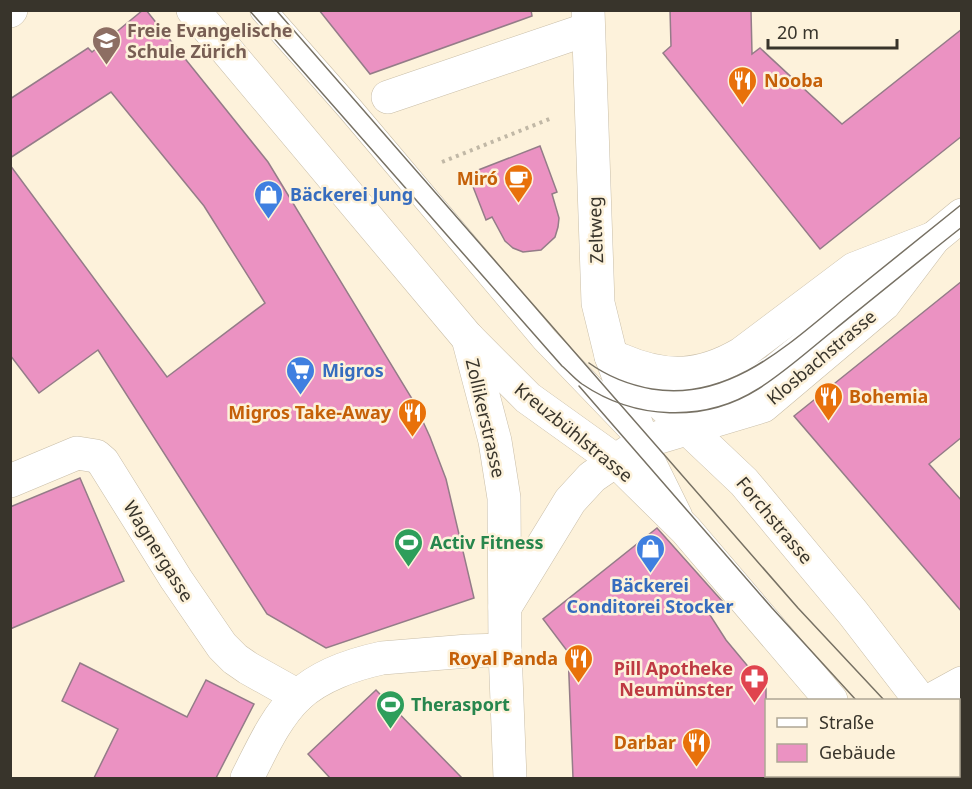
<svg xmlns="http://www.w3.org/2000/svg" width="972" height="789" font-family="'Noto Sans',sans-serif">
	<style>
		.building { fill: #eb92c2; stroke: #947c88; stroke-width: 1.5 }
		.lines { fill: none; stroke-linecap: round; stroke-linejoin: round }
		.lane-casing { stroke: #c9bea8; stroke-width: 27 }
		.street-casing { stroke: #c9bea8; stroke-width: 34 }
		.secondary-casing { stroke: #c9bea8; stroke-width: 34 }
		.path { stroke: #c1b8a6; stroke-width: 4; stroke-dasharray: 3 4.5; stroke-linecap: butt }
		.lane { stroke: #fff; stroke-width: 26 }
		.street { stroke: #fff; stroke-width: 33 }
		.secondary { stroke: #fff; stroke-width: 33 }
		.tram { stroke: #777164; stroke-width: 1.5 }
		.labels { text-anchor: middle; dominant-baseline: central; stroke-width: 5; stroke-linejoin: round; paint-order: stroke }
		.education-label { font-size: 18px; font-weight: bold; fill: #785e54; stroke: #fdf2db; text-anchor: start }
		.food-label { font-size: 18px; font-weight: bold; fill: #c56008; stroke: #fdf2db; text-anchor: end }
		.shop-label { font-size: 18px; font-weight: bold; fill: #366cbe; stroke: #fdf2db; text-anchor: start }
		.street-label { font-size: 18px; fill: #38342b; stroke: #fdf2db }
		.leisure-label { font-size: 18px; font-weight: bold; fill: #27864d; stroke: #fdf2db; text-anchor: start }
		.health-label { font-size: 18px; font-weight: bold; fill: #be3a42; stroke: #fdf2db; text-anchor: end }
	</style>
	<rect width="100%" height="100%" fill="#fdf2db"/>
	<!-- building -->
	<g class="building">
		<path d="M 143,10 L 146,10 L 268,162 L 414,402 L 430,437 L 446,479 L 474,598 L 326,648 L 267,614 L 98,350 L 39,393 L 10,355 L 10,165 L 167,377 L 265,303 L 204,206 L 111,92 L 10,158 L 10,99 L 88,48 L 92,52 Z"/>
		<path d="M 319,10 L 531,10 L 532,16 L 370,74 Z"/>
		<path d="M 670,10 L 751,10 L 752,54 L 760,48 L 842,124 L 962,29 L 962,136 L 820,249 L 663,53 L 671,46 Z"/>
		<path d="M 540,146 L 557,192 L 552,194 L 559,218 L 558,227 L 555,237 L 541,250 L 523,252 L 513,248 L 505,241 L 492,217 L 486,220 L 468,174 Z"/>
		<path d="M 962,281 L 962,437 L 929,464 L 962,501 L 962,612 L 794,416 Z"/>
		<path d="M 80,478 L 124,581 L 10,629 L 10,507 Z"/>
		<path d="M 657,528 L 722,601 L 708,612 L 726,640 L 766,688 L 766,778 L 573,778 L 568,652 L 543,619 Z"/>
		<path d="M 80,663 L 187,717 L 206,680 L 254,704 L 216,778 L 94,778 L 118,729 L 62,701 Z"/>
		<path d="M 376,690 L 462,778 L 330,778 L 308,754 Z"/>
	</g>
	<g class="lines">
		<defs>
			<g id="lane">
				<path d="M 263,10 L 351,110 L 545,340 L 643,442 L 679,515"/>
				<path d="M 649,398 L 694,401 L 723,395 L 744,386 L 773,368 L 908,259"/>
			</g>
			<g id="street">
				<path d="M 10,11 L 11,10"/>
				<path d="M 388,97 L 588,29"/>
				<path d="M 10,481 L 77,453 L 96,456 L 103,462 L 176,579 L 222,646 L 235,659 L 248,668 L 298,696"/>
				<path d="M 931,700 L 962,683"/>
				<path d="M 247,778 C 261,751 275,718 298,696 C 319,676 354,664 382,658 L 468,651 L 505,650"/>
			</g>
			<g id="secondary">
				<path d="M 193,10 L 467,337 L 528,398 L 616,461 L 686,530 L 831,700"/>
				<path d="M 588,10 L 598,303 L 611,356 L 643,442"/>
				<path d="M 468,338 L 495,441 L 504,498 L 505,650 L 510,778"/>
				<path d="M 611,356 L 744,482 L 853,613 L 920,700"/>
				<path d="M 621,360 C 665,379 700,378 741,354 L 854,269 L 934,238"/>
				<path d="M 505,607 L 570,501 L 592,477 L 643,442 L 763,406 L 884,304 L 934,238 L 962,215"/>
				<path d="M 958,755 L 962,761"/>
				<path d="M 915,776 L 918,778"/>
			</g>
		</defs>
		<!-- lane casing -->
		<use href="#lane" class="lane-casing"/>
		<!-- street casing -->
		<use href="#street" class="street-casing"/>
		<!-- secondary casing -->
		<use href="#secondary" class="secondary-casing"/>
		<!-- path -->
		<path class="path" d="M 442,162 L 552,118"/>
		<!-- lane -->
		<use href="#lane" class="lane"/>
		<!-- street -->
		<use href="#street" class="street"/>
		<!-- secondary -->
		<use href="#secondary" class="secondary"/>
		<!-- tram -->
		<g class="tram">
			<path d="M 249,10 L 562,366 C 569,372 575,379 582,384 C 635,420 704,423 758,389 C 785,372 809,350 834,330 C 876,296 919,261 962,227"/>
			<path d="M 276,10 L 798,608 L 884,700"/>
			<path d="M 589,363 C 607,376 630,385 652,389 C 729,402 789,344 844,299 C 883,268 922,236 962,204"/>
			<path d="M 579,386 L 772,608 L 856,700"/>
			<path d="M 958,774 L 962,777"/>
			<path d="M 929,776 L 932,778"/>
		</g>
	</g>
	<!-- icons -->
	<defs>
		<symbol id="school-pin" viewBox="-11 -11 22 30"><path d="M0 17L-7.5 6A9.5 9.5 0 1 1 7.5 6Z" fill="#8d6e63" stroke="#fdf2db"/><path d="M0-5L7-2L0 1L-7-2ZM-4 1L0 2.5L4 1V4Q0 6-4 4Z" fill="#fff"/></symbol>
		<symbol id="restaurant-pin" viewBox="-11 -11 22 30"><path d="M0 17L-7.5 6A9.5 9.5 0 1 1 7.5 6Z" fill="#e8710a" stroke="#fdf2db"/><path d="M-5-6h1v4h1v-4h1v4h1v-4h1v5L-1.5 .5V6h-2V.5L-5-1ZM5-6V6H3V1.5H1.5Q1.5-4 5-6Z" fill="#fff"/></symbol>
		<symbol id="cafe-pin" viewBox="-11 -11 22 30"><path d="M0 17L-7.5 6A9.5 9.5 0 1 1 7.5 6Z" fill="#e8710a" stroke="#fdf2db"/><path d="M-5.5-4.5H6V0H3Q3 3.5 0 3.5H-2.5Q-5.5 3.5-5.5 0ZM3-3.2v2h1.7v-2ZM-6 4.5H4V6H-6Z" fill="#fff"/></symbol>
		<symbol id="shop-pin" viewBox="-11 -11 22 30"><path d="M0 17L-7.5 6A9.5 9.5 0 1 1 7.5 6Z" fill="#3f7fe0" stroke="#fdf2db"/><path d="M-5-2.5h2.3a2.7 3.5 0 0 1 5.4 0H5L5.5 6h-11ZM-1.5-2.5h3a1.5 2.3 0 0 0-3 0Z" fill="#fff"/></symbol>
		<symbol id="supermarket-pin" viewBox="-11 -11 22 30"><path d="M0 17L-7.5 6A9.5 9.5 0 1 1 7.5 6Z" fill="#3f7fe0" stroke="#fdf2db"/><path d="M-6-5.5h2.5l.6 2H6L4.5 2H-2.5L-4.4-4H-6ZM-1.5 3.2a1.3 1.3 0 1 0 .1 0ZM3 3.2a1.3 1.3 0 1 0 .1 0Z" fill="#fff"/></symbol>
		<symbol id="stadium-pin" viewBox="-11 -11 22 30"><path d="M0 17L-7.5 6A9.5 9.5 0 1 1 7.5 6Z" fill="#2e9e5b" stroke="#fdf2db"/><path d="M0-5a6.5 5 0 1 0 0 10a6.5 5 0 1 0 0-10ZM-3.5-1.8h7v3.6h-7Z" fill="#fff"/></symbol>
		<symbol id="pharmacy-pin" viewBox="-11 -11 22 30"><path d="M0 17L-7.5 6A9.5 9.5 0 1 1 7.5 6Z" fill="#e0444e" stroke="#fdf2db"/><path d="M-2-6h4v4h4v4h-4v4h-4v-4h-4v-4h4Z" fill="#fff"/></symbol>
	</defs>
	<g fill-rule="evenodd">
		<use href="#school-pin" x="90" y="24" width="33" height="45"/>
		<use href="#restaurant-pin" x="726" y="64" width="33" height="45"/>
		<use href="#cafe-pin" x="502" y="162" width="33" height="45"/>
		<use href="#shop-pin" x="252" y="178" width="33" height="45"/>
		<use href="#supermarket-pin" x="284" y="354" width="33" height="45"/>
		<use href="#restaurant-pin" x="812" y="380" width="33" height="45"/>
		<use href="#restaurant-pin" x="396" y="396" width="33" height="45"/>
		<use href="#stadium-pin" x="392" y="526" width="33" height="45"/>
		<use href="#shop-pin" x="634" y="532" width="33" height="45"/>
		<use href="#restaurant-pin" x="562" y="642" width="33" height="45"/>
		<use href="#pharmacy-pin" x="738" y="662" width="33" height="45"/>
		<use href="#stadium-pin" x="374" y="688" width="33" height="45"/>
		<use href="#restaurant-pin" x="680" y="726" width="33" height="45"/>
	</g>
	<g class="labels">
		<!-- education labels -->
		<g class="education-label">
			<text x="127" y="30">Freie Evangelische<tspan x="127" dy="21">Schule Zürich</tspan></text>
		</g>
		<!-- food labels -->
		<g class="food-label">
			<text x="764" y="80" text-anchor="start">Nooba</text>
			<text x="498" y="178">Miró</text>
			<text x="849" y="396" text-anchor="start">Bohemia</text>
			<text x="391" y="412">Migros Take-Away</text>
			<text x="558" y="658">Royal Panda</text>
			<text x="676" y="742">Darbar</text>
		</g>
		<!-- shop labels -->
		<g class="shop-label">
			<text x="290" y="194">Bäckerei Jung</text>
			<text x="322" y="370">Migros</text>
			<text x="650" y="585" text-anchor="middle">Bäckerei<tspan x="650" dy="21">Conditorei Stocker</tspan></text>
		</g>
		<!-- street labels -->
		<g class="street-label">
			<text transform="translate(595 230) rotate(-92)">Zeltweg</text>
			<text transform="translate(821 357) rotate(-40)">Klosbachstrasse</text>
			<text transform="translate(486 418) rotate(77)">Zollikerstrasse</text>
			<text transform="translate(574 432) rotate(39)">Kreuzbühlstrasse</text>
			<text transform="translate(775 520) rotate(50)">Forchstrasse</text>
			<text transform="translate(159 551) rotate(58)">Wagnergasse</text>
		</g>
		<!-- leisure labels -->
		<g class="leisure-label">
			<text x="430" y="542">Activ Fitness</text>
			<text x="411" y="704">Therasport</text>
		</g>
		<!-- health labels -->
		<g class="health-label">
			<text x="733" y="668">Pill Apotheke<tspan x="733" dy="21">Neumünster</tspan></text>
		</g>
	</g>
	<!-- border -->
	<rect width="972" height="789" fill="none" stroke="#38342b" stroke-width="24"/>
	<!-- legend -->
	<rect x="765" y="699" width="195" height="78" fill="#fdf2db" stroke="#aea695" stroke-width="1.5"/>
	<rect x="777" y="718" width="30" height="9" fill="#ffffff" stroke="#aea695" stroke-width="1.5"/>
	<text x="819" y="729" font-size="18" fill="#38342b">Straße</text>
	<rect x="777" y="744" width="30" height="18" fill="#eb92c2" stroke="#aea695" stroke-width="1.5"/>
	<text x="819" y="759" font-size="18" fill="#38342b">Gebäude</text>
	<!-- scale -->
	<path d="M768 39v9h129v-9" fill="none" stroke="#38342b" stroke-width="3"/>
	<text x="777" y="39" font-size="18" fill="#38342b" stroke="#fdf2db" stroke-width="4.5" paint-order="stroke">20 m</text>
</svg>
